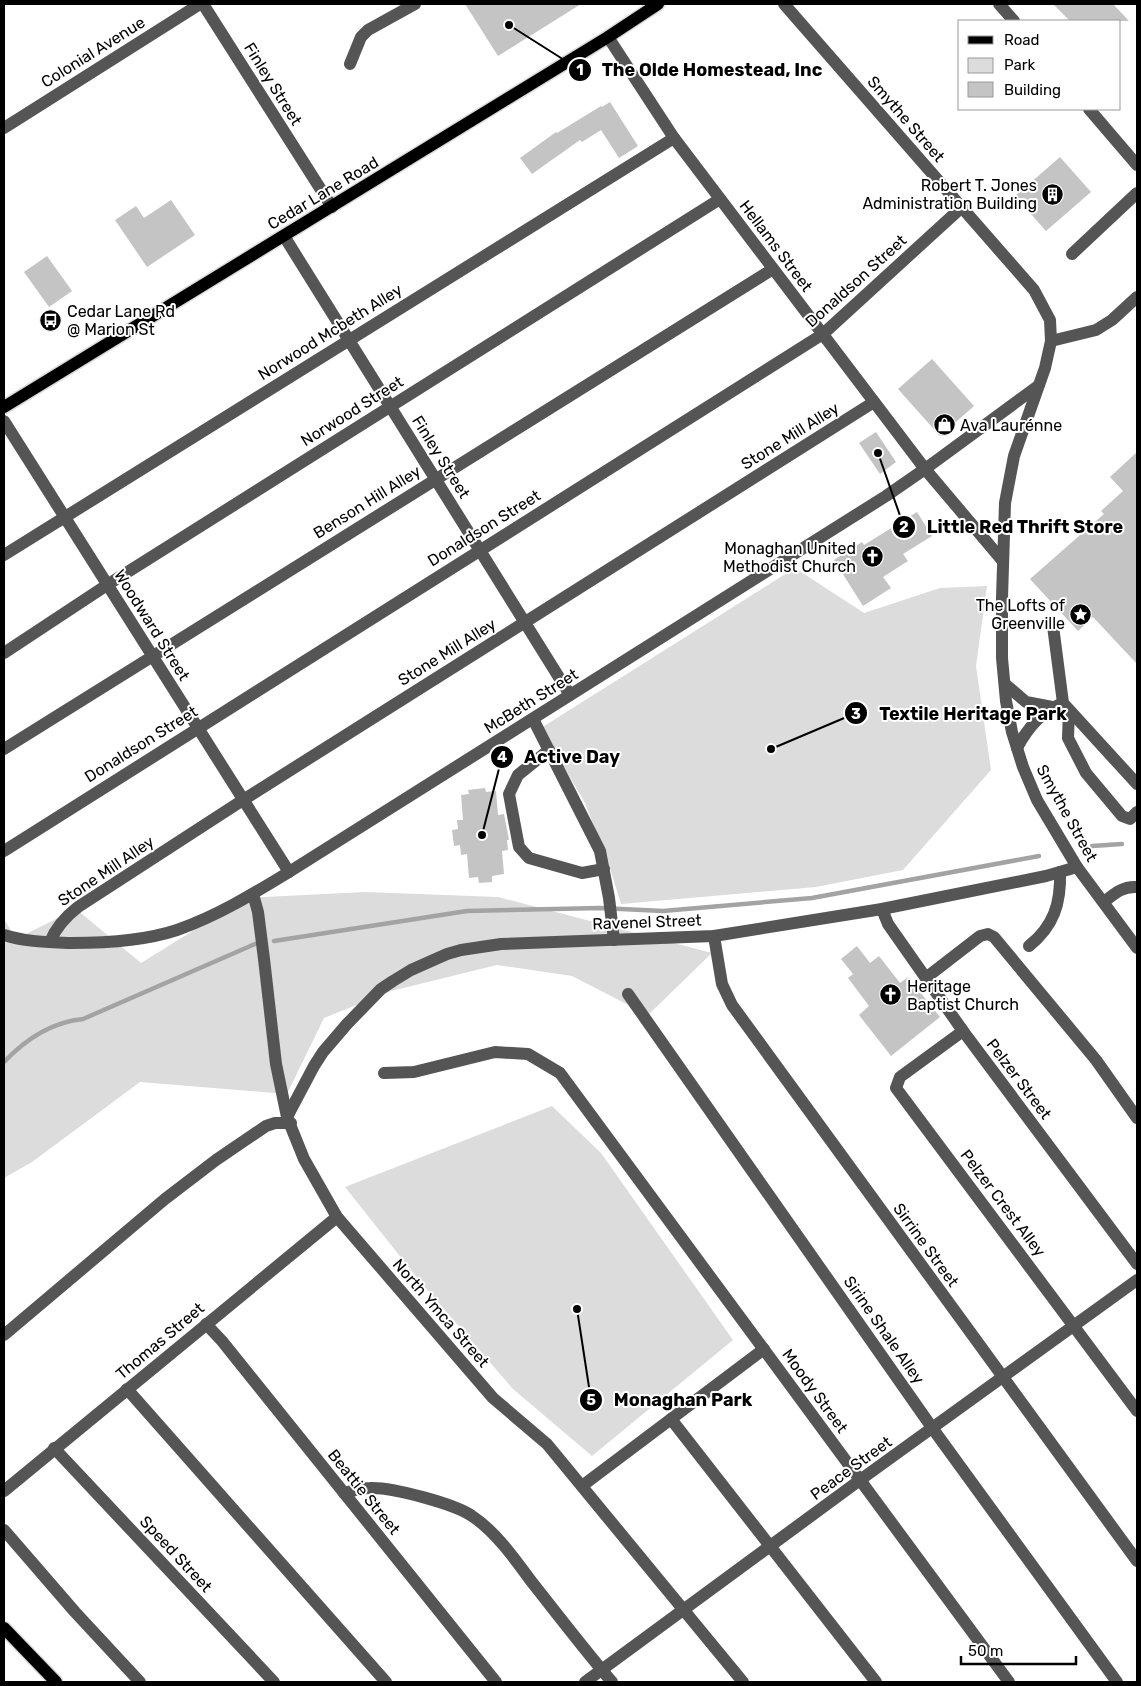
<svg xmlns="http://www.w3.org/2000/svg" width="1141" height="1686" font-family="Rubik,sans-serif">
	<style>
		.green { fill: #dcdcdc }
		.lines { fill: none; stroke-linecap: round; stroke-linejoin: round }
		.stream { stroke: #a3a3a3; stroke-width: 4.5 }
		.building { fill: #c4c4c4 }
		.major-casing { stroke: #dbdbdb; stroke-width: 15 }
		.minor { stroke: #555; stroke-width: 12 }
		.major { stroke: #000; stroke-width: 12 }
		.labels { text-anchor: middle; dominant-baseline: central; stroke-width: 4; stroke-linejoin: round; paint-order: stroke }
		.street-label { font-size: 16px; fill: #000; stroke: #fff }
		.poi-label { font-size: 16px; fill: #000; stroke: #fff; text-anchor: end }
		.leader { fill: none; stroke: #000; stroke-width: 2 }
		.callout-dot { fill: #000; stroke: #fff; stroke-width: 2 }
		.mark-label { font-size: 15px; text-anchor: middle; font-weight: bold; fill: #fff }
		.callout-label { font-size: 18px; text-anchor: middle; font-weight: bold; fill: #000; stroke: #fff; stroke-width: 4; stroke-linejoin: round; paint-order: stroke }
	</style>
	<rect width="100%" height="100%" fill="#fff"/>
	<!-- green -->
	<g class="green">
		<path d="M 795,568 L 864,613 L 940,588 L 987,586 L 976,666 L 991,770 L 903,870 L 816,887 L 621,904 L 609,865 L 585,803 L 541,728 Z"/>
		<path d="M 365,892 L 498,897 L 712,953 L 648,1015 L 572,976 L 497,965 L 391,991 L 324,1018 L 287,1094 L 140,1082 L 32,1162 L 4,1178 L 4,919 L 16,939 L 76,909 L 141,963 L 246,898 Z"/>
		<path d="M 552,1106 L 601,1153 L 733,1340 L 592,1456 L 513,1389 L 418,1279 L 345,1187 Z"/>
	</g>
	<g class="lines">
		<!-- stream -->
		<g class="stream">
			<path d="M 1092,846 L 1122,844"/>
			<path d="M 274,941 L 467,911 L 600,908 L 663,911 L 812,898 L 1039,856"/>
			<path d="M 4,1062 C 25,1040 52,1022 83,1019 L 255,944"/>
		</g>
	</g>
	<!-- building -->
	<g class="building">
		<path d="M 465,4 L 581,4 L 498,56 Z"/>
		<path d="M 1053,4 L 1113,4 L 1129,21 L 1070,21 Z"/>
		<path d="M 610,102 L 638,146 L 619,158 L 601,130 L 582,142 L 580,140 L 532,174 L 520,158 L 556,132 L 557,133 L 601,106 L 602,107 Z"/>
		<path d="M 1060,157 L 1091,192 L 1046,231 L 1015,196 Z"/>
		<path d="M 171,200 L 195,235 L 147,267 L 115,220 L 136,206 L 144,218 Z"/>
		<path d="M 47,256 L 72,291 L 49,307 L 24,272 Z"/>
		<path d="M 932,359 L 974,406 L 940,436 L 898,389 Z"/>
		<path d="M 876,432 L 896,462 L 880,474 L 859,443 Z"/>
		<path d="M 1137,452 L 1137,664 L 1093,617 L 1078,631 L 1030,579 L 1104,514 L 1101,511 L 1123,491 L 1110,477 Z"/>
		<path d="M 917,512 L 932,536 L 903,554 L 908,561 L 883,577 L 891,588 L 863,606 L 834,560 L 862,542 L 864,545 Z"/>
		<path d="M 485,788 L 486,792 L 496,791 L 498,815 L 504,814 L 509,840 L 507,840 L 508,850 L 502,851 L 504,874 L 492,876 L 492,882 L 479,883 L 478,877 L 469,878 L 467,854 L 461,855 L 460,845 L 454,846 L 452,830 L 458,829 L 457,820 L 463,820 L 461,795 L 469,794 L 468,790 Z"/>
		<path d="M 857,946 L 870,963 L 879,956 L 900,983 L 908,977 L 940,1017 L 891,1056 L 859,1015 L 869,1006 L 848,978 L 853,974 L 841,959 Z"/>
	</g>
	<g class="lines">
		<defs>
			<g id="major">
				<path d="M 4,407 L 608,37 L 658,4"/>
				<path d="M 4,1628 L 56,1682"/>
			</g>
		</defs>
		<!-- major casing -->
		<use href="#major" class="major-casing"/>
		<!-- minor -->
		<g class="minor">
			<path d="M 203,4 L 332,207"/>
			<path d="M 784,4 L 1034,290 L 1050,320 L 1051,341 L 1045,368 L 1014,456 L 1005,503 L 1002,598 L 1002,658 L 1006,701 L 1012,732 L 1023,767 L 1037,800 L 1077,867 L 1137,948"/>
			<path d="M 999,4 L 1014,21"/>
			<path d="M 608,37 L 674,138 L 925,469 L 1002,560"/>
			<path d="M 350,64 L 361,37 L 368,30 L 415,4"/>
			<path d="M 1089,109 L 1137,165"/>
			<path d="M 4,128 L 200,4"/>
			<path d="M 284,236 L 570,695"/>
			<path d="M 1072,254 L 1137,193"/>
			<path d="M 1051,341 L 1096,330 L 1112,320 L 1137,297"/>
			<path d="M 4,421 L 289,872"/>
			<path d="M 4,555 L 674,138"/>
			<path d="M 1053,626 L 1063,703 L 1137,784"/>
			<path d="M 4,653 L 107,585 L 720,199"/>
			<path d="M 1005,684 L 1026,702 L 1052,707"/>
			<path d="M 1069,710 L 1068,738 L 1086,773 L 1122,816 L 1130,819 L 1137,812"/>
			<path d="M 533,719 L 600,851 L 609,898 L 614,940"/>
			<path d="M 1017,748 C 1027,729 1042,711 1063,703"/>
			<path d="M 4,749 L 773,269"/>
			<path d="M 549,750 L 518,775 L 509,794 L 519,847 L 529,858 L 582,873 L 604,869"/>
			<path d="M 4,851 L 823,334 L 962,207"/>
			<path d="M 253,894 L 258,912 L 264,959 L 276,1064 L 287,1117 L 304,1159 L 337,1217 L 493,1398 L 547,1444 L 743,1682"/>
			<path d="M 1104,902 C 1115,893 1123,886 1137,887"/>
			<path d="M 882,909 L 888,924 L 963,1031 L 1137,1264"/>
			<path d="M 4,935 C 26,942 48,942 71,943 C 106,943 144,941 177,930 C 217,916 253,894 289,872 L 886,496 L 925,469 L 1038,386"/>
			<path d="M 714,936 L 722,984 L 732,1005 L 1137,1561"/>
			<path d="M 50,942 C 56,927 65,917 78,907 L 243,800 L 874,402"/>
			<path d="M 1029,946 C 1054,926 1061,903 1060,872"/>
			<path d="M 927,977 L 980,936 L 988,934 L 994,937 L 1096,1060 L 1137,1118"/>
			<path d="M 628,994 L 933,1429 L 1117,1682"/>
			<path d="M 963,1031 L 900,1077 L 896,1088 L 1137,1411"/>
			<path d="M 384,1073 L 414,1072 L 495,1052 L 528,1054 L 560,1073 L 1009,1682"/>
			<path d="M 287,1117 L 314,1066 L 323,1052 L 347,1024 L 381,989 L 393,981 L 411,970 L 447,954 L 461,950 L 501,944 L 714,936 L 882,909 L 1046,876 L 1077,867"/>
			<path d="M 206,1324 L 222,1341 L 496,1682"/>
			<path d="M 4,1335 L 165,1199 L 216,1160 L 266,1126 L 275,1123 L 291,1123"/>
			<path d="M 127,1389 L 386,1682"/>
			<path d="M 671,1419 L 876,1682"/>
			<path d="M 54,1448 L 274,1682"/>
			<path d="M 582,1486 L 764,1349"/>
			<path d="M 4,1491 L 337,1217"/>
			<path d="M 344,1493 C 352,1491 361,1488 370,1488 C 392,1487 455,1504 472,1516 C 495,1531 515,1559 531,1581 C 558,1615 584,1649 612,1682"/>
			<path d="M 4,1530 L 75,1612 L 140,1682"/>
			<path d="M 585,1682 L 860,1480 L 1137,1280"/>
		</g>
		<!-- major -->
		<use href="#major" class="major"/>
	</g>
	<!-- icons -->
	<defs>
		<symbol id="building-disc" viewBox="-11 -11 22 22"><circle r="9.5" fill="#000" stroke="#fff"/><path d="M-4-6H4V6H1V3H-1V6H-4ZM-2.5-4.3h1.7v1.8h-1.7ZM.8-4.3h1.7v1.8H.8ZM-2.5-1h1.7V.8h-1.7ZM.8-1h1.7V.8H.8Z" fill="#fff"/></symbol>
		<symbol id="bus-disc" viewBox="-11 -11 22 22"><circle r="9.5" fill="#000" stroke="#fff"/><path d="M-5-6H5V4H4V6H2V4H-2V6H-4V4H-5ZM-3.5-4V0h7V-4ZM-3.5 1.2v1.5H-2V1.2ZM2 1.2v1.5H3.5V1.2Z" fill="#fff"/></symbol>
		<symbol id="shop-disc" viewBox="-11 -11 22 22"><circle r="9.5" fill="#000" stroke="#fff"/><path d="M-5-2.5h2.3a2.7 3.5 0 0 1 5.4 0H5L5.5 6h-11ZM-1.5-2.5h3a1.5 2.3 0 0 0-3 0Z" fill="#fff"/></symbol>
		<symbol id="church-disc" viewBox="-11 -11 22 22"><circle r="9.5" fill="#000" stroke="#fff"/><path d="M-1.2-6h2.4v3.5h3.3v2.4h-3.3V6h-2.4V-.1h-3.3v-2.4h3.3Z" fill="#fff"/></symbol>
		<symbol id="sight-disc" viewBox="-11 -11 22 22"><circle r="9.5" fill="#000" stroke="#fff"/><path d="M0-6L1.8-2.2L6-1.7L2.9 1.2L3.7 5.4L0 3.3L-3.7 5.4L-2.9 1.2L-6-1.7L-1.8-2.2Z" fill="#fff"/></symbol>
	</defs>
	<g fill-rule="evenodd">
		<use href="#building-disc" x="1040" y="182" width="25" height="25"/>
		<use href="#bus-disc" x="38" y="308" width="25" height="25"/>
		<use href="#shop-disc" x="932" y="412" width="25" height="25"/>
		<use href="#church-disc" x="860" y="544" width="25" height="25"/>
		<use href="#sight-disc" x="1068" y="602" width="25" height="25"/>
		<use href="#church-disc" x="878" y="982" width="25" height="25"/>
	</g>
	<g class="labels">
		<!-- street labels -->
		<g class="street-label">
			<text transform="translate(93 52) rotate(-32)">Colonial Avenue</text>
			<text transform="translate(273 84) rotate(58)">Finley Street</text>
			<text transform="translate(906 119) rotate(49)">Smythe Street</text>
			<text transform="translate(323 193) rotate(-31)">Cedar Lane Road</text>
			<text transform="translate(776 246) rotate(53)">Hellams Street</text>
			<text transform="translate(856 281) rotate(-42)">Donaldson Street</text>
			<text transform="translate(330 332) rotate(-32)">Norwood Mcbeth Alley</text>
			<text transform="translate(352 411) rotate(-32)">Norwood Street</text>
			<text transform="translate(790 436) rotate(-32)">Stone Mill Alley</text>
			<text transform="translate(441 457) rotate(58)">Finley Street</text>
			<text transform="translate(367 502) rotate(-32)">Benson Hill Alley</text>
			<text transform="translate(484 528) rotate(-32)">Donaldson Street</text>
			<text transform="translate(152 625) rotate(58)">Woodward Street</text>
			<text transform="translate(447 652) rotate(-32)">Stone Mill Alley</text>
			<text transform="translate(531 701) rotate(-32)">McBeth Street</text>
			<text transform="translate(141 744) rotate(-32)">Donaldson Street</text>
			<text transform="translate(1067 813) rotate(61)">Smythe Street</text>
			<text transform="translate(106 871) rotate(-34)">Stone Mill Alley</text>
			<text transform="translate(647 922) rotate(-2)">Ravenel Street</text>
			<text transform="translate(1019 1079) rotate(53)">Pelzer Street</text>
			<text transform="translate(1003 1203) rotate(53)">Pelzer Crest Alley</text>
			<text transform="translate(926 1245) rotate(54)">Sirrine Street</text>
			<text transform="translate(441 1313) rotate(49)">North Ymca Street</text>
			<text transform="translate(884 1330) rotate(55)">Sirine Shale Alley</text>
			<text transform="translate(160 1341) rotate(-40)">Thomas Street</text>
			<text transform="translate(815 1391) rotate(54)">Moody Street</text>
			<text transform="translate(851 1468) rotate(-36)">Peace Street</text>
			<text transform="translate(364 1492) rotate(51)">Beattie Street</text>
			<text transform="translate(176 1554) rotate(47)">Speed Street</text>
		</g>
		<!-- poi labels -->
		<g class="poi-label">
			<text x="1037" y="185">Robert T. Jones<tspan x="1037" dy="18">Administration Building</tspan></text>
			<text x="67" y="311" text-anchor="start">Cedar Lane Rd<tspan x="67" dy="18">@ Marion St</tspan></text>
			<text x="960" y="425" text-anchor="start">Ava Laurénne</text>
			<text x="856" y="548">Monaghan United<tspan x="856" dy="18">Methodist Church</tspan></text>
			<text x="1065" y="605">The Lofts of<tspan x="1065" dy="18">Greenville</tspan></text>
			<text x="907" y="986" text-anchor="start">Heritage<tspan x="907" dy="18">Baptist Church</tspan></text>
		</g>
	</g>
	<!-- callouts -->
	<path class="leader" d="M509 25L580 70M878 453L904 527M771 749L856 713M482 835L502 757M577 1309L591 1400"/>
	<g class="callout-dot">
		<circle cx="509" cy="25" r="5"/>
		<circle cx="878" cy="453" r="5"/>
		<circle cx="771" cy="749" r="5"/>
		<circle cx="482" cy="835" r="5"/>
		<circle cx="577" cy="1309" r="5"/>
		<circle cx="580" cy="70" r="12"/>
		<circle cx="904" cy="527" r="12"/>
		<circle cx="856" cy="713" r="12"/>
		<circle cx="502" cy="757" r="12"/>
		<circle cx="591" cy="1400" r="12"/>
	</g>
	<g class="mark-label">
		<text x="580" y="75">1</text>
		<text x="904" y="532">2</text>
		<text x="856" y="719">3</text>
		<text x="502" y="762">4</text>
		<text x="591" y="1405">5</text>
	</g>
	<g class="callout-label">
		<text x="712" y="76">The Olde Homestead, Inc</text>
		<text x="1025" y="533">Little Red Thrift Store</text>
		<text x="973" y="720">Textile Heritage Park</text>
		<text x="572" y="763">Active Day</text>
		<text x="683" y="1406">Monaghan Park</text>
	</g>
	<!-- border -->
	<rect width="1141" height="1686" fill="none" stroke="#000000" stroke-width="10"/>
	<!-- legend -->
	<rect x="958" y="20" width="162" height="90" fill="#ffffff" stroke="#999999"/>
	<rect x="968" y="36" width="25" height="8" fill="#000000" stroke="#999999"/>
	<text x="1004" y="45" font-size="15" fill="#000000">Road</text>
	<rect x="968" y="58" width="25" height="15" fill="#dcdcdc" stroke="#999999"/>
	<text x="1004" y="70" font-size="15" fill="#000000">Park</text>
	<rect x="968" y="82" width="25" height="15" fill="#c4c4c4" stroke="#999999"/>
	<text x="1004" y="95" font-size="15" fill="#000000">Building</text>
	<!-- scale -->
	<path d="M961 1656v8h115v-8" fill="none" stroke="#000000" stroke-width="2.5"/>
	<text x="968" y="1656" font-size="15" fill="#000000" stroke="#ffffff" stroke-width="4" paint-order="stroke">50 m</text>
</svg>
